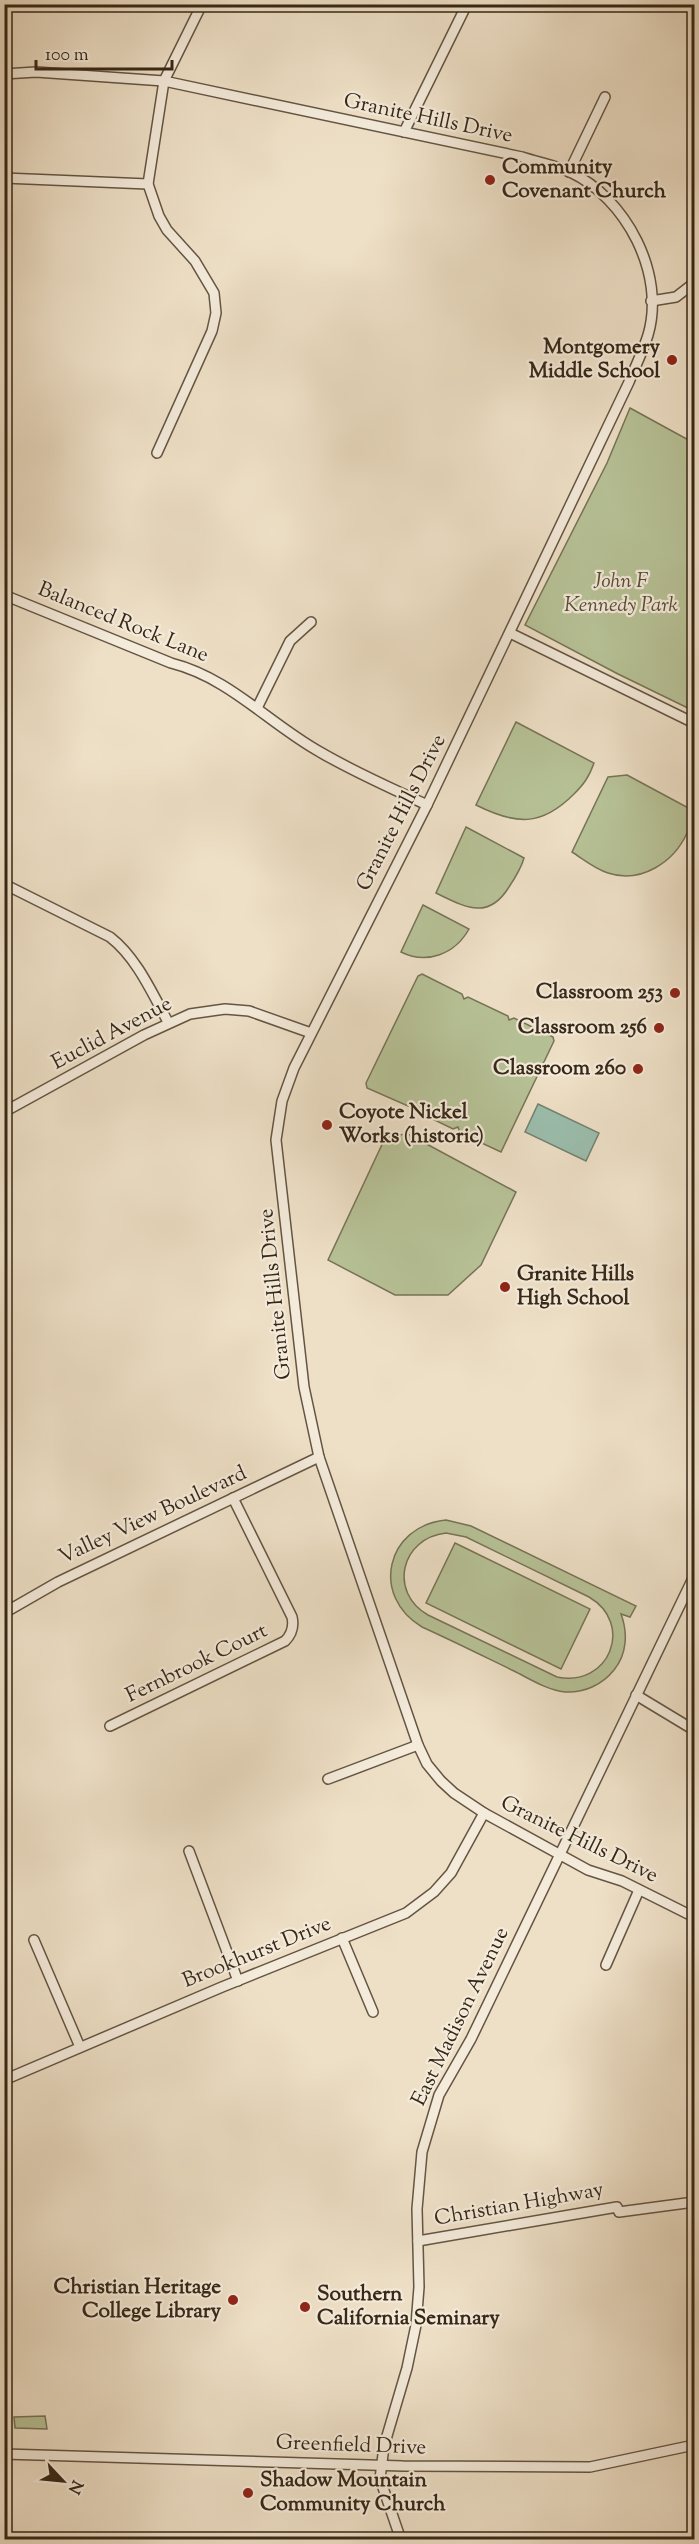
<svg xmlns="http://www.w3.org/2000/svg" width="699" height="2544" font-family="'Sorts Mill Goudy',serif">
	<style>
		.green { fill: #b7c297; stroke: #767457; stroke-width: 1.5; fill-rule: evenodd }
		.water { fill: #9bbeae; stroke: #738272; stroke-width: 1.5 }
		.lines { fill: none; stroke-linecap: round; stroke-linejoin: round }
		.minor-casing { stroke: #645543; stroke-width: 12 }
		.minor { stroke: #f4ebdb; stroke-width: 9 }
		.poi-dot { fill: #8f2418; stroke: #f4ebdb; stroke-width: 2 }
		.labels { text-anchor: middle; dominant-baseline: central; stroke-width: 4.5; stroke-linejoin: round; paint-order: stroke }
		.street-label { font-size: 21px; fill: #362717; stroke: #f4ebdb }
		.poi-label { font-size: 21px; font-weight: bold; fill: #362717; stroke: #f4ebdb; text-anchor: start }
		.park-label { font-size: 21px; font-style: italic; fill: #564e37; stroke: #f4ebdb }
	</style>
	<rect width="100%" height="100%" fill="#eee0c7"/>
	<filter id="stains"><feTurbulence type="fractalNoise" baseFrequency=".00333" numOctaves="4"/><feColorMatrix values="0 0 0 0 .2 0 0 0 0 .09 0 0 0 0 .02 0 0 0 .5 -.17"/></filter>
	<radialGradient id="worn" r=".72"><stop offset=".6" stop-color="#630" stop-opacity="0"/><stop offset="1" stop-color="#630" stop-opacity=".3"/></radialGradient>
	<!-- green -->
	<g class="green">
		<path d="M 630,408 L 694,443 L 694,711 L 618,674 L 525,625 L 607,463 Z"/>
		<path d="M 516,722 L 594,763 C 589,777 584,784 574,794 C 541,827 516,825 476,805 Z"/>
		<path d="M 627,775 L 694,811 C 694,820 691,826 687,833 C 674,862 641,884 608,873 C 595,869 583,859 572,852 L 608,777 Z"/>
		<path d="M 466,827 L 524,858 C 521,869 515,878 509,887 C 488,921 465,907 436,893 Z"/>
		<path d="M 423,905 L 469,929 C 455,954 427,965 401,952 Z"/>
		<path d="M 422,974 L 462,994 L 464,999 L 468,997 L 508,1016 L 509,1020 L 514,1018 L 553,1037 L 554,1041 L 501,1152 L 460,1133 L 458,1127 L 453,1129 L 416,1111 L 414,1104 L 408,1106 L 367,1088 L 366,1083 L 418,976 Z"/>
		<path d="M 408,1134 L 516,1192 L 481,1265 L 448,1295 L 395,1295 L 328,1260 L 386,1136 Z"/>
		<path d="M 446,1520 L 471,1526 L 636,1606 L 630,1617 L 621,1614 C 628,1633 627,1654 614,1670 C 602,1685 584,1693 565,1692 C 547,1690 530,1679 514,1671 C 483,1656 453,1641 422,1627 C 370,1596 386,1526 446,1520 ZM 446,1533 L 466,1537 L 589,1597 C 635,1624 609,1688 557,1677 L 428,1615 C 388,1592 401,1538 446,1533 Z"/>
		<path d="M 455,1543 L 590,1609 L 561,1669 L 426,1603 Z"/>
		<path d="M 45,2416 L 47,2429 L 15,2428 L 14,2417 Z"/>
	</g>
	<!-- water -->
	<path class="water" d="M 538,1104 L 599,1133 L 586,1161 L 525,1132 Z"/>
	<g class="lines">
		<defs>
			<g id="minor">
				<path d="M 4,74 L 36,72 L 164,81 L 522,157 C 537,162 555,165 570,172 C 626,198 666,274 648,335 C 643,351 635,367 629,382 L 427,805 L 294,1068 L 282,1101 L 276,1140 L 304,1387 L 319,1457 L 418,1745 L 427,1764 L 441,1781 L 454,1793 L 484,1813 L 588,1870 L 622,1881 L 694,1917"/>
				<path d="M 404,132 L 467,4"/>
				<path d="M 569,172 L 605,97"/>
				<path d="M 4,178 L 148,184"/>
				<path d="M 651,301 L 676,297 L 694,283"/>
				<path d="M 157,453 L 212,331 L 216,313 L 214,293 L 195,261 L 167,230 L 159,216 L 148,184 L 164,81 L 202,4"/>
				<path d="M 4,595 L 171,663 C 230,678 268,723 320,752 C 354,772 391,788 427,805"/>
				<path d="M 510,633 L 694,723"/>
				<path d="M 257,708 L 290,641 L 311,622"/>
				<path d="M 4,884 L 110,937 C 137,958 152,993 168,1022"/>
				<path d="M 4,1112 L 144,1035 L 190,1014 L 225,1009 L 249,1011 L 311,1033"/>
				<path d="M 4,1613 L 58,1582 L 319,1457"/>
				<path d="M 636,1695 L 694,1730"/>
				<path d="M 110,1726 L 285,1641 C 292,1634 294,1626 292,1617 L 233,1498"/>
				<path d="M 328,1779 L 418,1745"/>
				<path d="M 189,1851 L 238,1981"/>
				<path d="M 342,1938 L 373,2012"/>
				<path d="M 34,1940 L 80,2047"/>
				<path d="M 606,1965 L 639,1890"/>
				<path d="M 4,2080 L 222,1987 L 406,1913 L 434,1892 L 451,1873 L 484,1813"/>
				<path d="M 418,2241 L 617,2207 L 619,2212 L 694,2202"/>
				<path d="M 4,2454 L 403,2466 L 590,2467 L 694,2445"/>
				<path d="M 401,2540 L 380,2479 L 384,2446 L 407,2368 L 416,2325 L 419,2287 L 417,2209 L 422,2152 L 439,2095 L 471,2039 L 694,1576"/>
			</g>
		</defs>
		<!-- minor casing -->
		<use href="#minor" class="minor-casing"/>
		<!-- minor -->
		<use href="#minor" class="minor"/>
	</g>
	<!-- markers -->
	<g class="poi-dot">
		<circle cx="490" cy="180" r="6"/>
		<circle cx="672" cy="360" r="6"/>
		<circle cx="675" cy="993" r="6"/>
		<circle cx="659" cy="1028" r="6"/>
		<circle cx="638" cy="1069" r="6"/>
		<circle cx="327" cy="1125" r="6"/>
		<circle cx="505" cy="1287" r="6"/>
		<circle cx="233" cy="2300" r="6"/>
		<circle cx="305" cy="2307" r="6"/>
		<circle cx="248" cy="2493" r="6"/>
	</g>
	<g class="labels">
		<!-- street labels -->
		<g class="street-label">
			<text transform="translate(428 119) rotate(12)">Granite Hills Drive</text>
			<text transform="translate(123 623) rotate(22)">Balanced Rock Lane</text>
			<text transform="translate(402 813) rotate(-63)">Granite Hills Drive</text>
			<text transform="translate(112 1034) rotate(-28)">Euclid Avenue</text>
			<text transform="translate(276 1294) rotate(-96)">Granite Hills Drive</text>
			<text transform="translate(153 1516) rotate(-25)">Valley View Boulevard</text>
			<text transform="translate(197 1664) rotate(-26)">Fernbrook Court</text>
			<text transform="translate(579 1840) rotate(26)">Granite Hills Drive</text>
			<text transform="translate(257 1953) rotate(-22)">Brookhurst Drive</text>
			<text transform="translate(461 2017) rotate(-64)">East Madison Avenue</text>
			<text transform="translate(519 2205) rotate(-10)">Christian Highway</text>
			<text transform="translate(351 2446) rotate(2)">Greenfield Drive</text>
		</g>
		<!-- poi labels -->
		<g class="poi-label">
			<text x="502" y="168">Community<tspan x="502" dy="24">Covenant Church</tspan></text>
			<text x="660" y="348" text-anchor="end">Montgomery<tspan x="660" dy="24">Middle School</tspan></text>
			<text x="663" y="993" text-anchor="end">Classroom 253</text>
			<text x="647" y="1028" text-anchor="end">Classroom 256</text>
			<text x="626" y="1069" text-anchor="end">Classroom 260</text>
			<text x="339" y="1113">Coyote Nickel<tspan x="339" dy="24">Works (historic)</tspan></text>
			<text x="517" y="1275">Granite Hills<tspan x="517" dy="24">High School</tspan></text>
			<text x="221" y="2288" text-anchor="end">Christian Heritage<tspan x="221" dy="24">College Library</tspan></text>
			<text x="317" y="2295">Southern<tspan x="317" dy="24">California Seminary</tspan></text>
			<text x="260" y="2481">Shadow Mountain<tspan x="260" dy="24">Community Church</tspan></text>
		</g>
		<!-- park labels -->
		<g class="park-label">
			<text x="621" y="582">John F<tspan x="621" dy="24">Kennedy Park</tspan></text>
		</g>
	</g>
	<!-- margin -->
	<rect width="699" height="2544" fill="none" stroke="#eee0c7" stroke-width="24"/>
	<rect x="6" y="6" width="687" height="2532" fill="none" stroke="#362717" stroke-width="3"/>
	<rect x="12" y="12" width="675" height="2520" fill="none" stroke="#362717" stroke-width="1.5"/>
	<!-- north arrow -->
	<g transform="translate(63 2481) rotate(116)" stroke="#f4ebdb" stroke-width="4.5" paint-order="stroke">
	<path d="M0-4.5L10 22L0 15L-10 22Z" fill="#362717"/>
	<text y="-9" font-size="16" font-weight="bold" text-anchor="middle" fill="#362717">N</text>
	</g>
	<!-- scale -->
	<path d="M36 60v9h136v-9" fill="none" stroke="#362717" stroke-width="3"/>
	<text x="45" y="60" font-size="18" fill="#362717" stroke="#f4ebdb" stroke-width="4.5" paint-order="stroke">100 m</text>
	<rect width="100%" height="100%" filter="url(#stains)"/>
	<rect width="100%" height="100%" fill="url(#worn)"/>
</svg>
